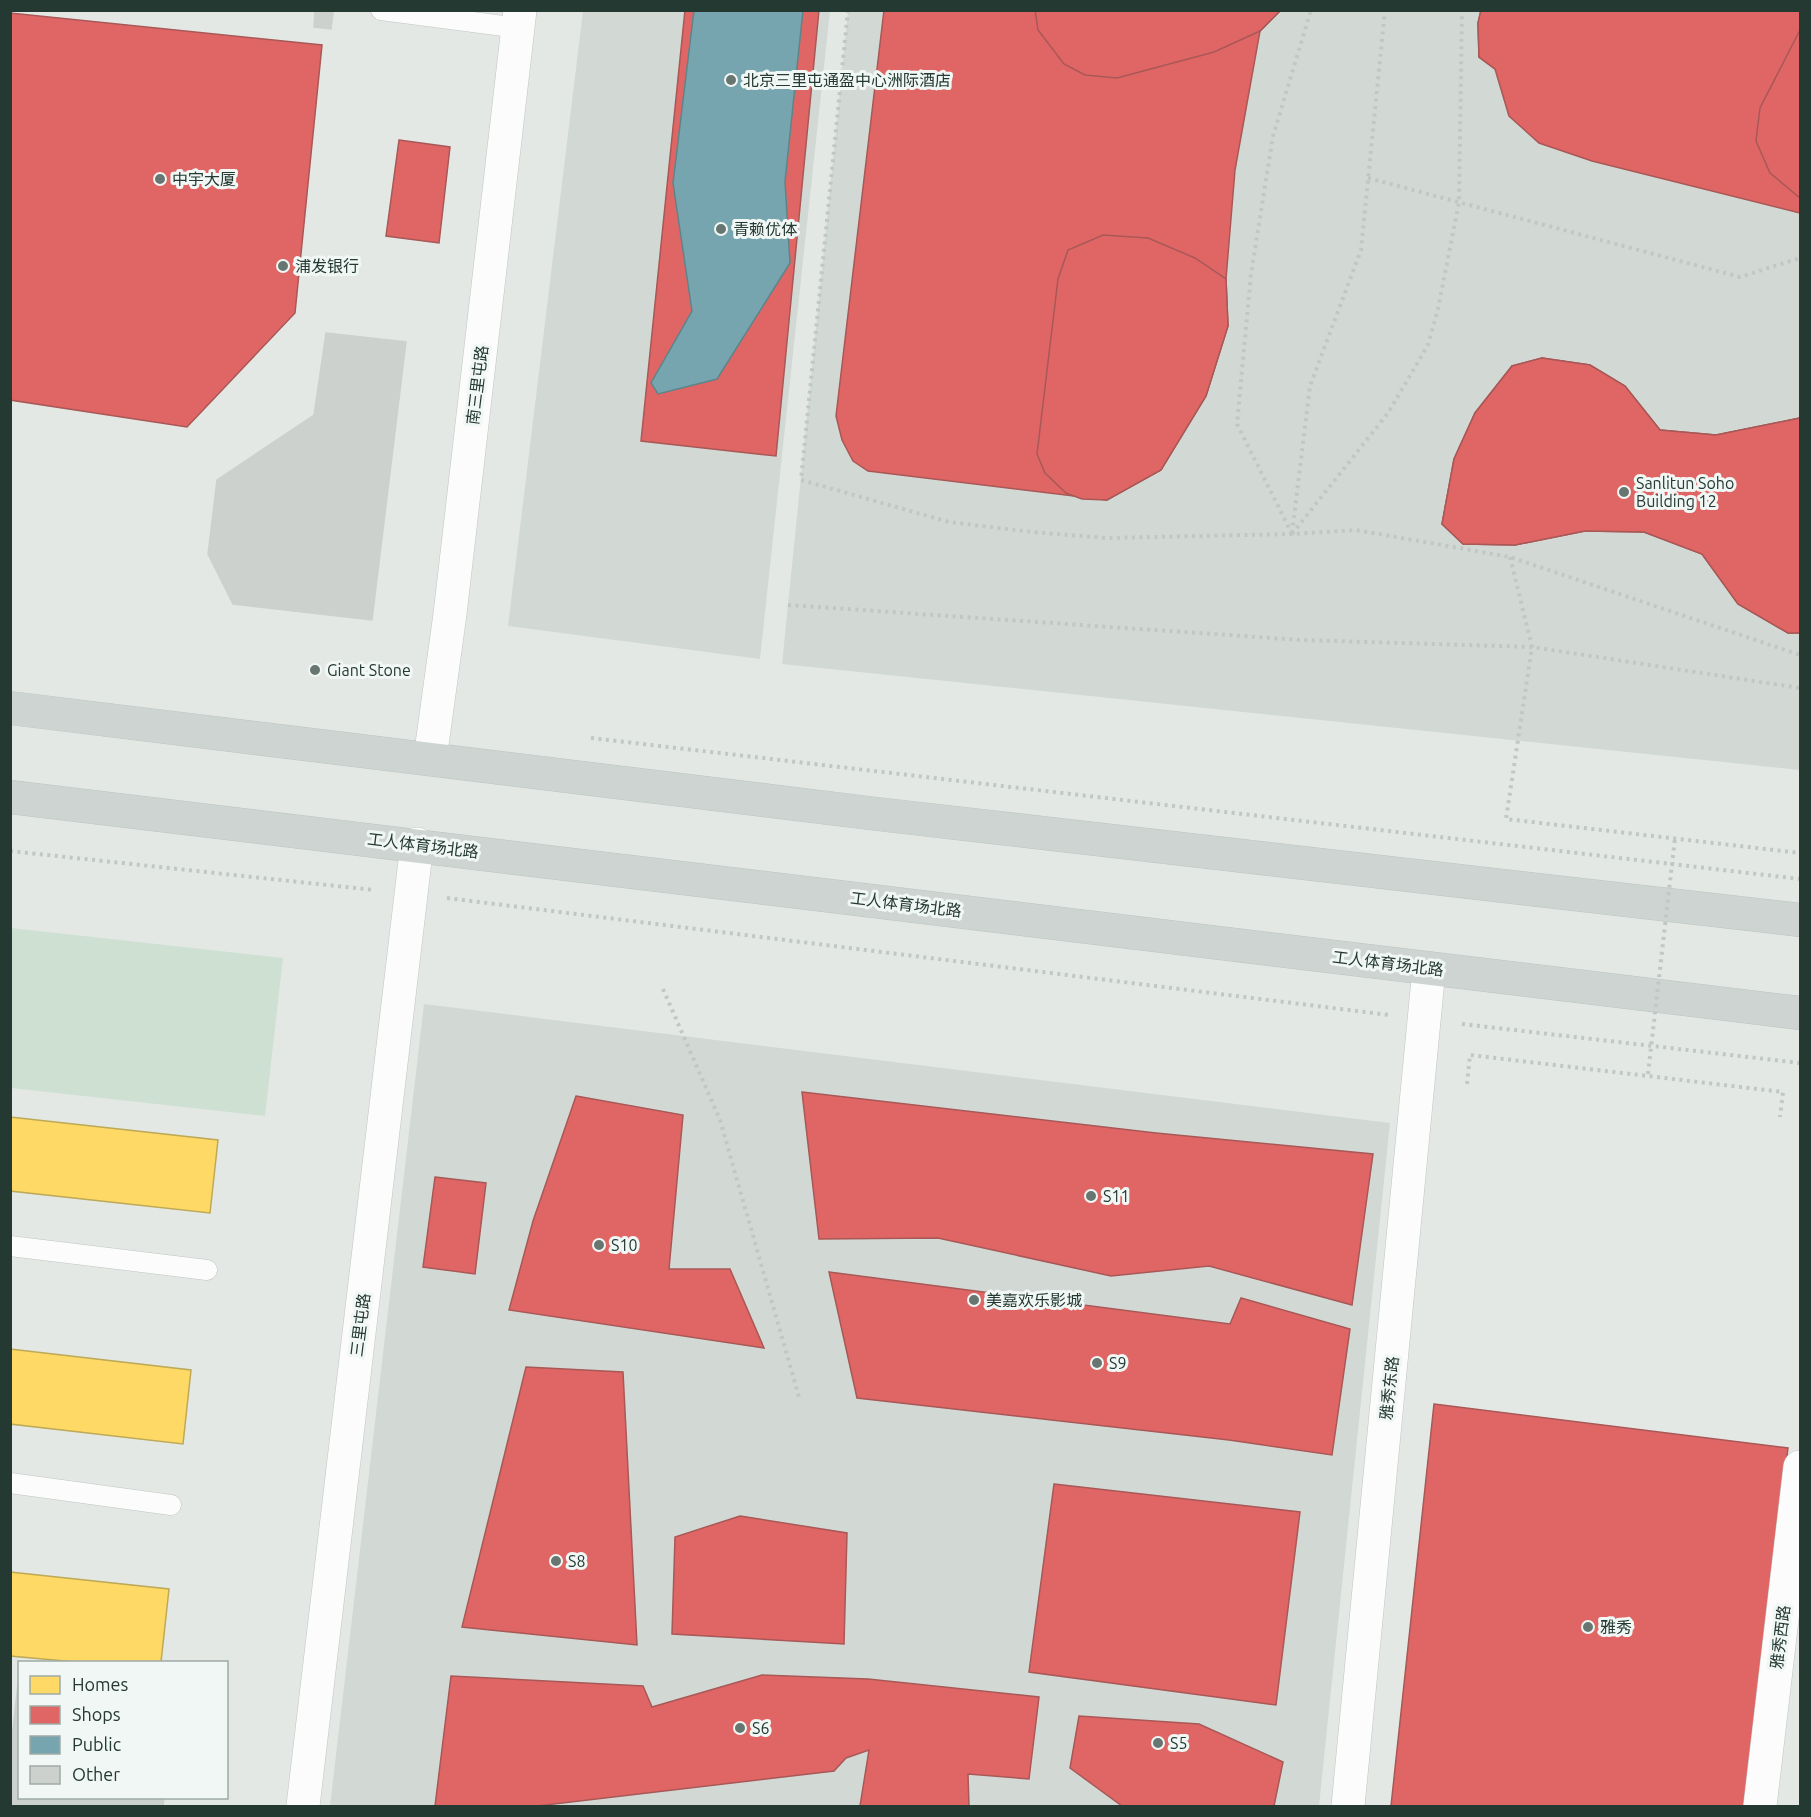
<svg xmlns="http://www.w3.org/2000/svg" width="1811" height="1817" font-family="Ubuntu,'Noto Sans SC',sans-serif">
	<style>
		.built { fill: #d2d9d5 }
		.green { fill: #cee0d2 }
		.homes { fill: #ffd966; stroke: #bda956; stroke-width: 1.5 }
		.shops { fill: #e06666; stroke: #a85856; stroke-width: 1.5 }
		.public { fill: #76a5af; stroke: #5d8589; stroke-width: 1.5 }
		.building { fill: #ccd1ce; stroke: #ccd1ce; stroke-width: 1.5 }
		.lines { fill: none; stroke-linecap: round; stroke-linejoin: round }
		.service-casing { stroke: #c0c5c2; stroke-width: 21 }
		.minor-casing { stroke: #c0c5c2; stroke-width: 34 }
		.tertiary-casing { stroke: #c0c5c2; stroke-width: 34 }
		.primary-casing { stroke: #bcc4c1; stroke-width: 34 }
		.path { stroke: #c1c8c4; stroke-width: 4; stroke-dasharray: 3 4.5; stroke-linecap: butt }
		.service { stroke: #fbfcfb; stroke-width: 20 }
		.minor { stroke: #fbfcfb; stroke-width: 33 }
		.tertiary { stroke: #fbfcfb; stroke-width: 33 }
		.primary { stroke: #ced4d1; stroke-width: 33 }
		.path-bridge { stroke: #c1c8c4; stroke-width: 4; stroke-dasharray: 3 4.5; stroke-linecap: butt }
		.poi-dot { fill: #677670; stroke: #f1f7f4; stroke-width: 2 }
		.labels { text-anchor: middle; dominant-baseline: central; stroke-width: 6; stroke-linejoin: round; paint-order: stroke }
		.poi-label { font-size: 16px; fill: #243931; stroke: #f1f7f4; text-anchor: start }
		.street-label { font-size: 16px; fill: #243931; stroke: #f1f7f4 }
	</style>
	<rect width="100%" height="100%" fill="#e3e8e5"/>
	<!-- built -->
	<g class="built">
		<path d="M 583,11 L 830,11 L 760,659 L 508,626 Z"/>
		<path d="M 848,11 L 1800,11 L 1800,770 L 782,664 Z"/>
		<path d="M 424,1004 L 1390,1123 L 1319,1806 L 330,1806 Z"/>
	</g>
	<!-- green -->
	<path class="green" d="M 11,928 L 283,958 L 265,1116 L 11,1088 Z"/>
	<!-- homes -->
	<g class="homes">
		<path d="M 10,1117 L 218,1140 L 210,1213 L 10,1191 Z"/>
		<path d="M 10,1349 L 191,1370 L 183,1444 L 10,1424 Z"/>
		<path d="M 10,1572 L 169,1589 L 161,1662 L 76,1662 L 10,1656 Z"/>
	</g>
	<!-- shops -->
	<g class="shops">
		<path d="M 685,10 L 819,10 L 776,456 L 641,441 Z"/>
		<path d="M 884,10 L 1281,10 L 1260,31 L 1235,170 L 1226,279 L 1228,326 L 1206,396 L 1161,470 L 1107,500 L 868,471 L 853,461 L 842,440 L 836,416 Z"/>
		<path d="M 1035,10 L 1281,10 L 1260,31 L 1214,52 L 1117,78 L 1085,75 L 1064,64 L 1038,30 Z"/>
		<path d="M 1481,10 L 1601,10 L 1530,64 L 1495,69 L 1479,57 L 1478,23 Z"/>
		<path d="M 1481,10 L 1800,10 L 1800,213 L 1592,161 L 1539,143 L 1509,116 L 1495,69 L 1479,57 L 1478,23 Z"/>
		<path d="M 10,13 L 322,45 L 295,313 L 187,427 L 10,400 Z"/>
		<path d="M 1800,30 L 1800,198 L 1770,173 L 1756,141 L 1760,108 Z"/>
		<path d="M 399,140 L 450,147 L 439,243 L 386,236 Z"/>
		<path d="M 1103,235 L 1148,238 L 1195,258 L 1226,279 L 1228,326 L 1206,396 L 1161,470 L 1107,500 L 1082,499 L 1066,493 L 1045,473 L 1037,454 L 1058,279 L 1068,250 Z"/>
		<path d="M 1542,358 L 1590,365 L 1625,386 L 1660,430 L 1716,435 L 1800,418 L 1800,633 L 1788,633 L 1738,604 L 1702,554 L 1644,532 L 1585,531 L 1515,545 L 1463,544 L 1442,524 L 1454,459 L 1475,413 L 1512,366 Z"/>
		<path d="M 1542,358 L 1590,365 L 1625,386 L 1660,430 L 1716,435 L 1800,418 L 1800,633 L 1788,633 L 1738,604 L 1702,554 L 1644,532 L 1585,531 L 1515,545 L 1463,544 L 1442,524 L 1454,459 L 1475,413 L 1512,366 Z"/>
		<path d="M 802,1092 L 1156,1133 L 1373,1154 L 1352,1305 L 1209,1266 L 1111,1276 L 938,1238 L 819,1239 Z"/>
		<path d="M 576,1096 L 683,1115 L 669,1269 L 730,1269 L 764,1348 L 509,1310 L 533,1221 Z"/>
		<path d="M 435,1177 L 486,1183 L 475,1274 L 423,1267 Z"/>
		<path d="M 829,1272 L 1230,1324 L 1241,1298 L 1350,1329 L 1332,1455 L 1229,1440 L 857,1398 Z"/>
		<path d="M 526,1367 L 623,1372 L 637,1645 L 462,1627 Z"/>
		<path d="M 1434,1404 L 1788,1448 L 1744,1806 L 1391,1806 Z"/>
		<path d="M 1054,1484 L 1300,1512 L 1276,1705 L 1029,1672 Z"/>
		<path d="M 740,1516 L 847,1533 L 844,1644 L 672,1634 L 675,1537 Z"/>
		<path d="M 762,1675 L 868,1679 L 1039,1697 L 1029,1779 L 968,1774 L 969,1806 L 860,1806 L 869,1750 L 846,1758 L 834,1771 L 537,1806 L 435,1806 L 451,1676 L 643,1686 L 652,1707 Z"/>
		<path d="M 1079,1716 L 1199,1724 L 1283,1762 L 1274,1806 L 1122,1806 L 1070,1768 Z"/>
	</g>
	<!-- public -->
	<path class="public" d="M 694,10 L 803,10 L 785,182 L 790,263 L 717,379 L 658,394 L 651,383 L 692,311 L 673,183 Z"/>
	<!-- building -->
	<g class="building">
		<path d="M 315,11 L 333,13 L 331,29 L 314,27 Z"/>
		<path d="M 326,333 L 406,342 L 372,620 L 233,604 L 208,554 L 217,480 L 314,415 Z"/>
		<path d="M 18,1684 L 20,1798 L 164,1798 L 163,1806 L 10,1806 L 10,1755 Z"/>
	</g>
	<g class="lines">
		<defs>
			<g id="service">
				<path d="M 381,10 L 518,28"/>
				<path d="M 10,1246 L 207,1270"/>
				<path d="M 10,1483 L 171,1505"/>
			</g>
			<g id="minor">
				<path d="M 1348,1806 L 1429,969"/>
				<path d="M 1760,1806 L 1800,1467"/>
			</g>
			<g id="tertiary">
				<path d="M 430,759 L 450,614 L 520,10"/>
				<path d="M 303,1806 L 417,844"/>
			</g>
			<g id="primary">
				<path d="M 10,708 L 877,814 L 1800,920"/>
				<path d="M 10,797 L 1800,1013"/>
			</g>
		</defs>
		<!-- service casing -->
		<use href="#service" class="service-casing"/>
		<!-- minor casing -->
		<use href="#minor" class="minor-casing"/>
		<!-- tertiary casing -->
		<use href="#tertiary" class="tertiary-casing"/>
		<!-- primary casing -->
		<use href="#primary" class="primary-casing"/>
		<!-- path -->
		<g class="path">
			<path d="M 848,10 L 801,480 L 949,522 L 1032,532 L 1106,538 L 1292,534 L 1356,530 L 1510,557 L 1800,655"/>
			<path d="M 1368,178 L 1740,277 L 1800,258"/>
			<path d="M 1292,533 L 1310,386 L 1361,250 L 1385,10"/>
			<path d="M 1292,534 L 1388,413 L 1428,345 L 1438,309 L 1459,202 L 1462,10"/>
			<path d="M 1292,534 L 1237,424 L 1251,274 L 1273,136 L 1311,10"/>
			<path d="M 1510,557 L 1532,647 L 1506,819 L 1800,853"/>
			<path d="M 788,605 L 1301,640 L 1532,647 L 1800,688"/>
			<path d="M 591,738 L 1800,879"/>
			<path d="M 10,851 L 374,890"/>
			<path d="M 447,898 L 1389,1015"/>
			<path d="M 663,989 L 720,1120 L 799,1397"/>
			<path d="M 1462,1024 L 1800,1063"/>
			<path d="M 1467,1084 L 1470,1055 L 1783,1092 L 1780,1117"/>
		</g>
		<!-- service -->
		<use href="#service" class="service"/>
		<!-- minor -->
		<use href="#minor" class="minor"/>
		<!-- tertiary -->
		<use href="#tertiary" class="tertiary"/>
		<!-- primary -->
		<use href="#primary" class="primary"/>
		<!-- path-bridge -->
		<path class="path-bridge" d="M 1648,1074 L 1675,838"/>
	</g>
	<!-- markers -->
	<g class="poi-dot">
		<circle cx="731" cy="80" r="6"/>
		<circle cx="160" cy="179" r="6"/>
		<circle cx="721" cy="229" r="6"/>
		<circle cx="283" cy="266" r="6"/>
		<circle cx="1624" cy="492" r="6"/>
		<circle cx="315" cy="670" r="6"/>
		<circle cx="1091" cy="1196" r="6"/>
		<circle cx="599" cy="1245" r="6"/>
		<circle cx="974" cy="1300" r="6"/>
		<circle cx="1097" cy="1363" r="6"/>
		<circle cx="556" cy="1561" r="6"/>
		<circle cx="1588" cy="1627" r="6"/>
		<circle cx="740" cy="1728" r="6"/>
		<circle cx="1158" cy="1743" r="6"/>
	</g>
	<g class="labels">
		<!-- poi labels -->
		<g class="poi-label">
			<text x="743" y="80">北京三里屯通盈中心洲际酒店</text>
			<text x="172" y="179">中宇大厦</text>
			<text x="733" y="229">青赖优体</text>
			<text x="295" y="266">浦发银行</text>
			<text x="1636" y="483">Sanlitun Soho<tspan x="1636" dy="18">Building 12</tspan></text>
			<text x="327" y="670">Giant Stone</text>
			<text x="1103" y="1196">S11</text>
			<text x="611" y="1245">S10</text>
			<text x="986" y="1300">美嘉欢乐影城</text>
			<text x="1109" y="1363">S9</text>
			<text x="568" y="1561">S8</text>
			<text x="1600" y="1627">雅秀</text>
			<text x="752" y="1728">S6</text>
			<text x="1170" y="1743">S5</text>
		</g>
		<!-- street labels -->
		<g class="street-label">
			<text transform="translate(477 385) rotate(-83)">南三里屯路</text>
			<text transform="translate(423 845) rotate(7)">工人体育场北路</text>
			<text transform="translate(906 904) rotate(7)">工人体育场北路</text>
			<text transform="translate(1388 963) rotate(7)">工人体育场北路</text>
			<text transform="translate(360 1325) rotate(-83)">三里屯路</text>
			<text transform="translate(1389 1388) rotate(-84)">雅秀东路</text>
			<text transform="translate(1780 1637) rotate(-83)">雅秀西路</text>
		</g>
	</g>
	<!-- border -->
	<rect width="1811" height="1817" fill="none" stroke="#243931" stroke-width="24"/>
	<!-- legend -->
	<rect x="18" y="1661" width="210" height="138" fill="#f1f7f4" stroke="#9faba6" stroke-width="1.5"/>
	<rect x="30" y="1676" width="30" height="18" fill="#ffd966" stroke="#9faba6" stroke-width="1.5"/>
	<text x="72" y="1691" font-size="18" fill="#243931">Homes</text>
	<rect x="30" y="1706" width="30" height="18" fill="#e06666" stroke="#9faba6" stroke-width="1.5"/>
	<text x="72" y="1721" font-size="18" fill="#243931">Shops</text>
	<rect x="30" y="1736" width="30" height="18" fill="#76a5af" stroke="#9faba6" stroke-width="1.5"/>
	<text x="72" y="1751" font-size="18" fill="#243931">Public</text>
	<rect x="30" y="1766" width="30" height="18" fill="#ccd1ce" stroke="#9faba6" stroke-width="1.5"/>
	<text x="72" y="1781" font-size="18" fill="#243931">Other</text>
</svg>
